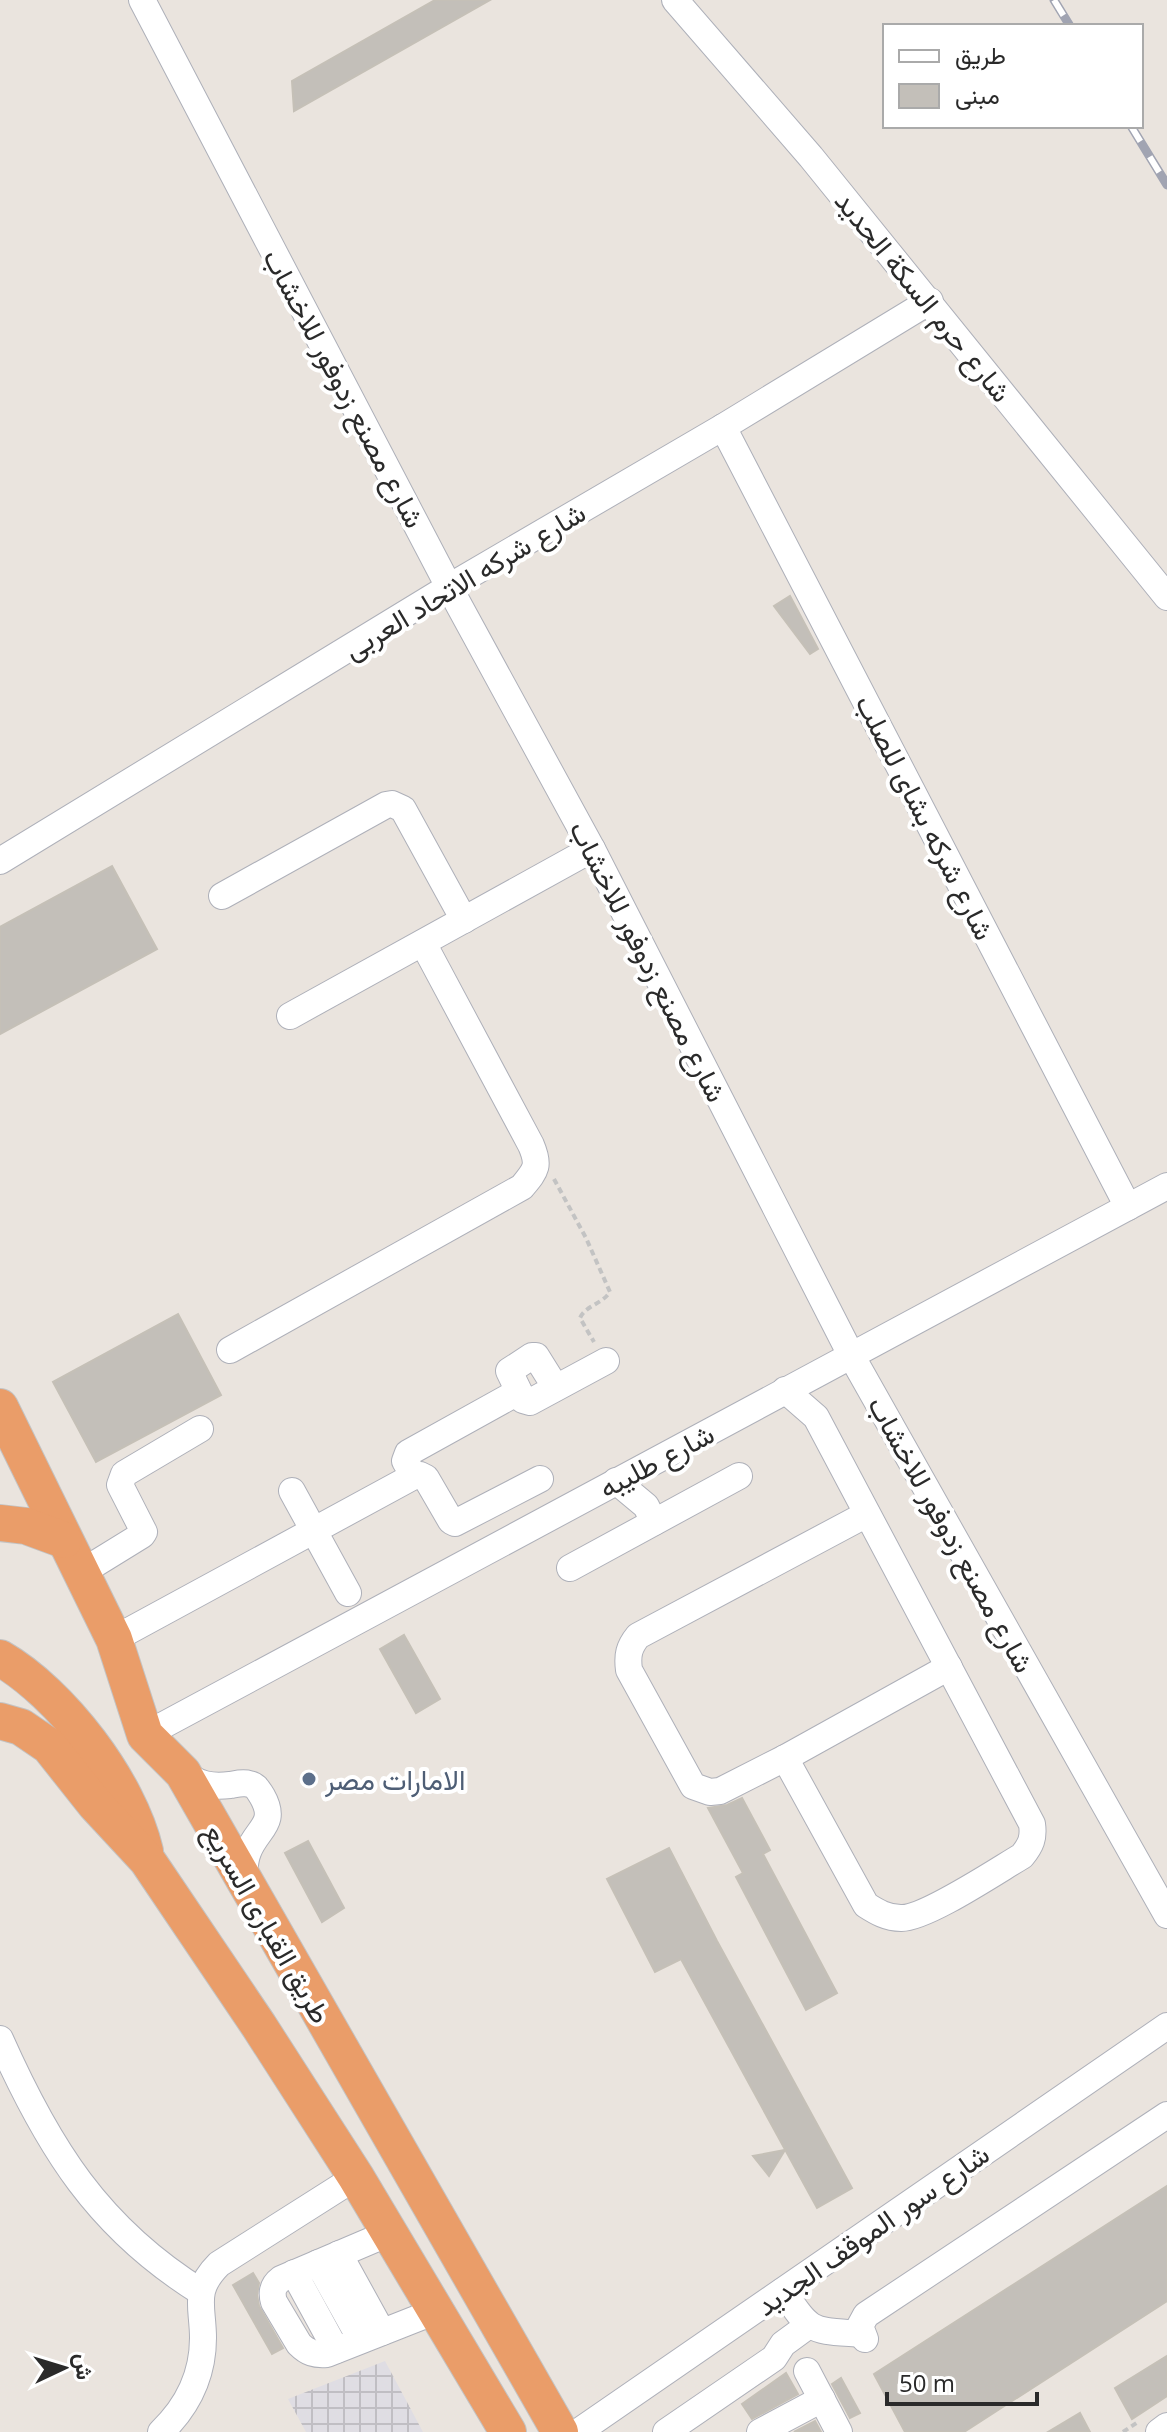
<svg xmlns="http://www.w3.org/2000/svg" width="1167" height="2432" font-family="'Open Sans',Vazirmatn,sans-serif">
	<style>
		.industrial { fill: url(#industrial-grid) }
		.building { fill: #c3bfb9; stroke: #c5c0b7; stroke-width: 2 }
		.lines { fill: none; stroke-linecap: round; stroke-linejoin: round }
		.minor-casing { stroke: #aeb0b9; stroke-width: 28 }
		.highway-casing { stroke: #c3c3c3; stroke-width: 38 }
		.path { stroke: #c3c3c3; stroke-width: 4; stroke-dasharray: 6 4; stroke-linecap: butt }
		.minor { stroke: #fff; stroke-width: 26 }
		.highway { stroke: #ea9d69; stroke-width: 36 }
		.rail-casing { stroke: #a1a4b2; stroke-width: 9 }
		.rail { stroke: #fff; stroke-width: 6; stroke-dasharray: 18; stroke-linecap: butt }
		.service-dot { fill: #5c6f8a; stroke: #fff; stroke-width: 3 }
		.labels { text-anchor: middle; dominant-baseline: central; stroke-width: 8; stroke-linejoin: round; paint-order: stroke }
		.street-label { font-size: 28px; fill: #2a2a2a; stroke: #fff }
		.service-label { font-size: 28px; fill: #4e5e75; stroke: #fff; text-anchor: start }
	</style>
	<defs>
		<pattern id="industrial-grid" width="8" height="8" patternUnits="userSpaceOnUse" patternTransform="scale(2)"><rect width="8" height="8" fill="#dfdde3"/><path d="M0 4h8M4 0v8" fill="none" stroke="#c0bec3"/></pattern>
	</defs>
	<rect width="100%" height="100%" fill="#eae4de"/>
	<!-- industrial -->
	<path class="industrial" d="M 385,2361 L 423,2432 L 306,2432 L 288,2399 Z"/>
	<!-- building -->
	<g class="building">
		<path d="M 435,0 L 490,0 L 294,111 L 292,81 Z"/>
		<path d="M 790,596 L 818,649 L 810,654 L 774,606 Z"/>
		<path d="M 112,866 L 157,949 L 0,1034 L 0,927 Z"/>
		<path d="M 178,1314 L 221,1395 L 96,1462 L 53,1382 Z"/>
		<path d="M 404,1635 L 440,1699 L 416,1713 L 380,1649 Z"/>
		<path d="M 742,1798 L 770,1850 L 763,1854 L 837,1993 L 806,2010 L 736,1877 L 743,1873 L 708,1808 L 727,1805 Z"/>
		<path d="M 308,1841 L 344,1908 L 322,1922 L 285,1853 Z"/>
		<path d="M 669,1848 L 717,1941 L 852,2188 L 817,2208 L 681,1959 L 655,1972 L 607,1879 Z"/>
		<path d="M 785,2150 L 769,2176 L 753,2156 Z"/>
		<path d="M 1167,2186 L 1167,2301 L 964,2432 L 905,2432 L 874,2374 Z"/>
		<path d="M 253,2273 L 259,2283 L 257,2295 L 259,2306 L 283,2348 L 272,2354 L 233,2285 Z"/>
		<path d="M 1167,2356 L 1167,2396 L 1132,2419 L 1115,2388 Z"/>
		<path d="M 786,2373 L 798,2394 L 752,2419 L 742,2404 Z"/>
		<path d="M 841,2378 L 860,2413 L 850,2418 L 832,2384 Z"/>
		<path d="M 1080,2413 L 1090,2432 L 1048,2432 Z"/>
		<path d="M 815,2421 L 821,2432 L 794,2432 Z"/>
	</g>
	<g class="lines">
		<defs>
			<g id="minor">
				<path d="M 142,0 L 449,587 L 592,849 L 851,1355 L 1167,1915"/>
				<path d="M 675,0 L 811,157 L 1167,597"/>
				<path d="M 723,427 L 1128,1207"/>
				<path d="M 0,861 L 449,587 L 723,427 L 930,301"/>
				<path d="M 222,896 L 386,805 L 392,804 L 403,809 L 464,920"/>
				<path d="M 290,1016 L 592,849"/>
				<path d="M 230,1350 L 522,1187 C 536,1170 540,1166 531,1145 L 423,943"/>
				<path d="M 556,1388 L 536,1356 L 532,1356 L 509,1371 L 523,1400 L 530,1402 L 606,1361"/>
				<path d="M 785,1390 L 816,1417 L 1032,1824 C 1034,1838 1031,1845 1022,1856 C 998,1870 925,1919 901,1918 C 887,1918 877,1912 866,1905 L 785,1758"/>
				<path d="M 414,1476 L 405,1461 L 408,1453 L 518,1392"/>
				<path d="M 616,1481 L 646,1506 L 654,1522"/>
				<path d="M 292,1491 L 348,1593"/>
				<path d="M 867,1514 L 638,1636 C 629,1647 627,1655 629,1670 L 693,1786 L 710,1792 L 720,1791 L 785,1758 L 949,1667"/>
				<path d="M 570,1568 L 739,1476"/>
				<path d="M 82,1572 L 142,1535 L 144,1532 L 120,1485 L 124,1474 L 200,1429"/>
				<path d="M 114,1639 L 414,1476 L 420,1475 L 426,1478 L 451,1521 L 455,1523 L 540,1479"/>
				<path d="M 145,1735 L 1167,1186"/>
				<path d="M 183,1773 C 199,1785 211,1787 230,1785 C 236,1784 243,1782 249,1784 C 256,1785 258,1790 262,1796 C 278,1824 257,1828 248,1852 C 244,1862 244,1872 245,1883"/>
				<path d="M 0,2039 C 48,2147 98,2228 201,2292"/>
				<path d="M 389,2233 L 281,2279 C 273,2285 271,2292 274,2302 L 299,2344 C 308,2353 315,2355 327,2354 L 436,2311"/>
				<path d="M 339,2254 L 382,2332"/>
				<path d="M 318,2263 L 361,2340"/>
				<path d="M 294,2273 L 336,2350"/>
				<path d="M 783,2291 C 812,2334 810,2330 862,2334"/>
				<path d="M 865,2339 L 860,2326 L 866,2315 L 1167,2115"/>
				<path d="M 807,2371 L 839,2432"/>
				<path d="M 161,2432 C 187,2407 203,2375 203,2338 C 203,2306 192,2291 219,2264 L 356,2177"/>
				<path d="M 578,2432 L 1167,2026"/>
				<path d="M 666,2432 L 774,2358 L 783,2344 L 809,2325"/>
				<path d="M 760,2432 L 822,2399"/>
				<path d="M 1159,2432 L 1167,2426"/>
			</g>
			<g id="highway">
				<path d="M 0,1407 L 114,1639 L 145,1735 L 183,1773 L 560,2432"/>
				<path d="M 0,1523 L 26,1526 L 64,1540"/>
				<path d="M 0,1658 C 61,1693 129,1782 145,1851"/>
				<path d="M 0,1721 L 21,1727 L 49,1746 L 95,1804 L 147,1860 L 259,2026 L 356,2177 L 508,2432"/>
			</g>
		</defs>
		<!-- minor casing -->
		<use href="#minor" class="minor-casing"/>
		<!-- highway casing -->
		<use href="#highway" class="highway-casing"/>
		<!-- path -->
		<g class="path">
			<path d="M 554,1179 L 586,1238 L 610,1292 C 602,1304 585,1306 580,1318 L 594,1342"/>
			<path d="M 1123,2432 L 1138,2422"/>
		</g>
		<!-- minor -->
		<use href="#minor" class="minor"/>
		<!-- highway -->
		<use href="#highway" class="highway"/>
		<defs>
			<g id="rail">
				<path d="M 1054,0 L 1070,26"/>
				<path d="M 1131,126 L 1167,185"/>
			</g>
		</defs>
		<!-- rail casing -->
		<use href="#rail" class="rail-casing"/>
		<!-- rail -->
		<use href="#rail" class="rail"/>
	</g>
	<!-- markers -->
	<circle class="service-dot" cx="309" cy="1779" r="8"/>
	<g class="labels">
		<!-- street labels -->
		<g class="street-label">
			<text transform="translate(924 296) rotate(51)">شارع حرم السكة الحديد</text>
			<text transform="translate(345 388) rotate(62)">شارع مصنع زدوفور للاخشاب</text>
			<text transform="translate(464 580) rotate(-31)">شارع شركه الاتحاد العربى</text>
			<text transform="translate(926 817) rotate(63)">شارع شركه بشاى للصلب</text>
			<text transform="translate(649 961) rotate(63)">شارع مصنع زدوفور للاخشاب</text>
			<text transform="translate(656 1460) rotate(-28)">شارع طليبه</text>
			<text transform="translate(952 1534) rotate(61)">شارع مصنع زدوفور للاخشاب</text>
			<text transform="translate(268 1923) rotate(60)">طريق القبارى السريع</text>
			<text transform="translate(872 2229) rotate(-35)">شارع سور الموقف الجديد</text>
		</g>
		<!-- service labels -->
		<g class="service-label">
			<text x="325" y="1779">الامارات مصر</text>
		</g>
	</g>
	<!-- legend -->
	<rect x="883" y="24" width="260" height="104" fill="#ffffff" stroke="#aaaaaa" stroke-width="2"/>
	<rect x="899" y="50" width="40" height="12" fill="#ffffff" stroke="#aaaaaa" stroke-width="2"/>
	<text x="955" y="64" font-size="24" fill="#2a2a2a">طريق</text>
	<rect x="899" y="84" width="40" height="24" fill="#c3bfb9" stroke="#aaaaaa" stroke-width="2"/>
	<text x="955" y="104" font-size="24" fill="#2a2a2a">مبنى</text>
	<!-- north arrow -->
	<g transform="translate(64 2368) rotate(86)" stroke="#ffffff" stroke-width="6" paint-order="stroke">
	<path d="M0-6L14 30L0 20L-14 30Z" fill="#2a2a2a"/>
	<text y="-12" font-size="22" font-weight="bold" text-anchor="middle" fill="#2a2a2a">ش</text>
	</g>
	<!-- scale -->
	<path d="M887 2392v12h150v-12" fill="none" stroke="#2a2a2a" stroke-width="4"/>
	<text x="899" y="2392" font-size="24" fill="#2a2a2a" stroke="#ffffff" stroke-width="6" paint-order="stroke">50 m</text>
</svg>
